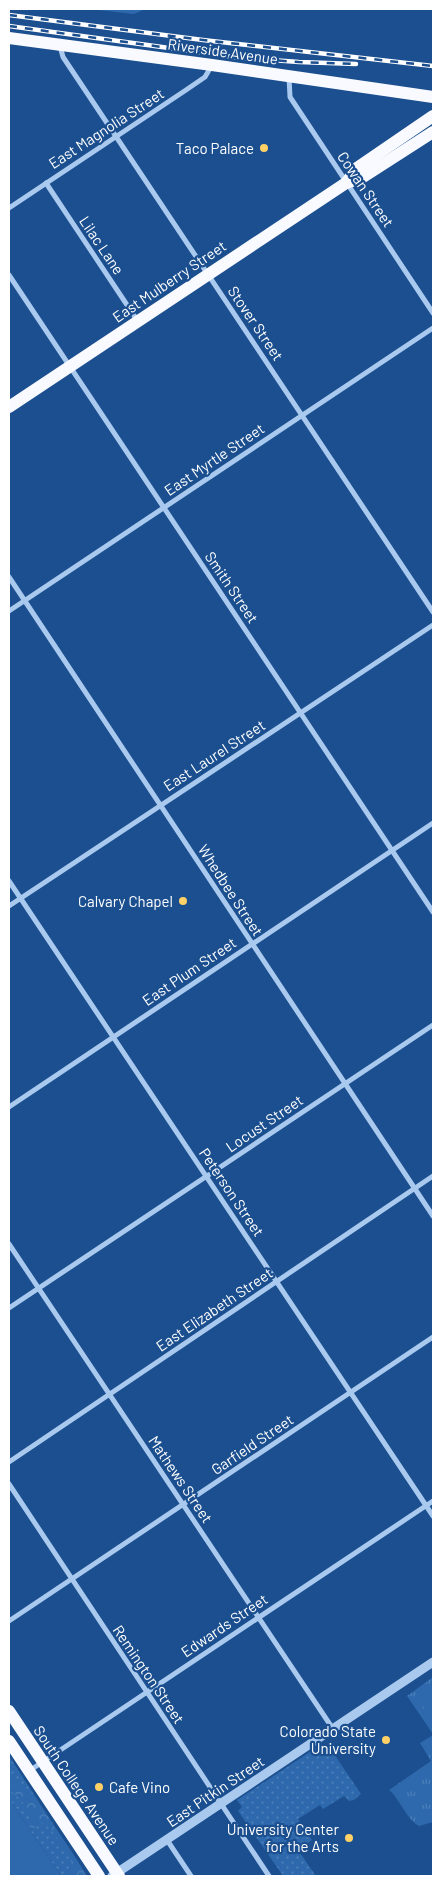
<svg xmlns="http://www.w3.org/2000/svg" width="442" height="1885" font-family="Barlow,sans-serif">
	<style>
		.grass { fill: url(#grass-dots) }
		.forest { fill: url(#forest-crowns) }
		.park { fill: url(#park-tufts) }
		.pitch { fill: #2e69ad }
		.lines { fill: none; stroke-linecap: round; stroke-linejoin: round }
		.minor { stroke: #a9c9ee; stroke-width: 5 }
		.tertiary { stroke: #a9c9ee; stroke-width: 9 }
		.trunk { stroke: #f8faff; stroke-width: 12 }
		.rail-casing { stroke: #fff; stroke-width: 4.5 }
		.rail { stroke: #1b4f8f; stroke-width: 2.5; stroke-dasharray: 8; stroke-linecap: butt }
		.poi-dot { fill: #ffd166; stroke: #1b4f8f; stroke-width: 2 }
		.labels { text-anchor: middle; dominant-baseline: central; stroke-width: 4.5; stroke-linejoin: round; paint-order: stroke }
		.street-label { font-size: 15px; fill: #fff; stroke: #1b4f8f }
		.poi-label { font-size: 15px; fill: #fff; stroke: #1b4f8f; text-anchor: end }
	</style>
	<defs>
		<pattern id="grass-dots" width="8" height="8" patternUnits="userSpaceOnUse" patternTransform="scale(1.25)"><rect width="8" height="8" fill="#2e69ad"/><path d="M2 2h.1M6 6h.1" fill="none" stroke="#4d80b9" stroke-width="1.8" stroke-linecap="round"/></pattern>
		<pattern id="forest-crowns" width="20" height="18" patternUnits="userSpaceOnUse" patternTransform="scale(1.25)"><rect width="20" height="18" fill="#2e69ad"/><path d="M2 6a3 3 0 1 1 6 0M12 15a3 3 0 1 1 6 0" fill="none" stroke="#4d80b9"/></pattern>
		<pattern id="park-tufts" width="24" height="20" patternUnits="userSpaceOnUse" patternTransform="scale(1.25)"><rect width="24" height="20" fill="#2e69ad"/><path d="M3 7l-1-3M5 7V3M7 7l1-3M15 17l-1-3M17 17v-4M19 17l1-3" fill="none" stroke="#4d80b9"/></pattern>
	</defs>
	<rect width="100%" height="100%" fill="#1b4f8f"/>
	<!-- grass -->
	<g class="grass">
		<path d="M 322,1744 L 334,1754 L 361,1794 L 354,1800 L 349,1801 L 344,1796 L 323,1809 L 320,1805 L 298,1819 L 312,1840 L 298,1850 L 316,1876 L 283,1876 L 238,1811 L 242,1807 L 237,1800 Z"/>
		<path d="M 9,1756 L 85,1873 L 86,1876 L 61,1876 L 9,1799 Z"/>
	</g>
	<!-- forest -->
	<path class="forest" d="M 9,1780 C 13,1780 16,1781 20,1784 C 31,1793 82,1863 86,1876 L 70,1876 L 73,1864 C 67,1854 53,1826 41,1823 L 33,1829 L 30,1827 C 28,1822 30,1820 29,1815 C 28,1806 16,1794 9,1790 Z"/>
	<!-- park -->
	<g class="park">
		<path d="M 90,9 L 145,9 L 134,14 Z"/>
		<path d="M 433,1677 L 433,1734 L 407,1696 Z"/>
		<path d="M 433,1735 L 433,1822 L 419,1826 C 406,1819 400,1799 389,1790 L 431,1761 L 420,1743 Z"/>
	</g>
	<!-- pitch -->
	<g class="pitch">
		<path d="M 422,1691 L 433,1709 L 433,1722 L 416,1696 Z"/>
		<path d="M 9,1799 L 61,1876 L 9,1876 Z"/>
	</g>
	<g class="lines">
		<!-- minor -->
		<g class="minor">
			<path d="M 60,46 L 63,57 L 433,612"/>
			<path d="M 289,77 L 290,97 L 433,313"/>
			<path d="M 46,183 L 137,320"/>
			<path d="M 9,208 L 186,90 L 205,77 L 212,65"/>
			<path d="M 9,275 L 433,912"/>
			<path d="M 9,577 L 433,1216"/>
			<path d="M 9,611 L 433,328"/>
			<path d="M 9,881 L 433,1516"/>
			<path d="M 9,906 L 433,625"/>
			<path d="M 9,1107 L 433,823"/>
			<path d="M 9,1244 L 333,1729"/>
			<path d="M 9,1308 L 433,1025"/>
			<path d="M 9,1462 L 433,1176"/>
			<path d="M 9,1484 L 269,1876"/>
			<path d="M 9,1621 L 433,1337"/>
			<path d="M 29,1771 L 433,1501"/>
			<path d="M 167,1840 L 191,1876"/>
		</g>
		<!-- tertiary -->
		<path class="tertiary" d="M 112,1876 L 433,1662"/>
		<!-- trunk -->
		<g class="trunk">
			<path d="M 9,38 L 212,65 L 433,97"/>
			<path d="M 346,183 L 357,168 L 433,116"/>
			<path d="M 9,407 L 346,183 L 363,177 L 433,132"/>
			<path d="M 9,1711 L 119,1876"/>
			<path d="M 9,1741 L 99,1876"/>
		</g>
		<defs>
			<g id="rail">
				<path d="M 9,15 L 203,40 L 433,66"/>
				<path d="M 9,26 L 242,58 L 299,62 L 356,64"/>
			</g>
		</defs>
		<!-- rail casing -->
		<use href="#rail" class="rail-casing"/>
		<!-- rail -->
		<use href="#rail" class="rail"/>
	</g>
	<!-- markers -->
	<g class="poi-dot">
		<circle cx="264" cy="148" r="5"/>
		<circle cx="183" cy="901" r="5"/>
		<circle cx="386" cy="1740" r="5"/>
		<circle cx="99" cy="1787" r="5"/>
		<circle cx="349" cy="1838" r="5"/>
	</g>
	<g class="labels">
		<!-- street labels -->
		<g class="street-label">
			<text transform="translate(223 51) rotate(8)">Riverside Avenue</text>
			<text transform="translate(106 128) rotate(-33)">East Magnolia Street</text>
			<text transform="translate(366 189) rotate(56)">Cowan Street</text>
			<text transform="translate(102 245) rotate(56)">Lilac Lane</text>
			<text transform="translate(169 281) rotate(-34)">East Mulberry Street</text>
			<text transform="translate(256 323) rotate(56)">Stover Street</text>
			<text transform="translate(214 459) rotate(-34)">East Myrtle Street</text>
			<text transform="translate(232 587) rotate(56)">Smith Street</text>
			<text transform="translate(214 755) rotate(-33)">East Laurel Street</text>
			<text transform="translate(231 890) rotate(57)">Whedbee Street</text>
			<text transform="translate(189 971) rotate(-34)">East Plum Street</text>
			<text transform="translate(264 1123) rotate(-34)">Locust Street</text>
			<text transform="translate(232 1192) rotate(56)">Peterson Street</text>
			<text transform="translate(214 1309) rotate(-34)">East Elizabeth Street</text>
			<text transform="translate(252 1444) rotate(-34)">Garfield Street</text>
			<text transform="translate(181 1479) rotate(56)">Mathews Street</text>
			<text transform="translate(224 1625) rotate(-34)">Edwards Street</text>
			<text transform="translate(149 1674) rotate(56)">Remington Street</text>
			<text transform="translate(77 1785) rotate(56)">South College Avenue</text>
			<text transform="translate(215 1791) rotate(-34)">East Pitkin Street</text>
		</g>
		<!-- poi labels -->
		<g class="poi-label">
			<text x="254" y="148">Taco Palace</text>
			<text x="173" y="901">Calvary Chapel</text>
			<text x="376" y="1731">Colorado State<tspan x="376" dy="17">University</tspan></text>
			<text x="109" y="1787" text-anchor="start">Cafe Vino</text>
			<text x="339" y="1829">University Center<tspan x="339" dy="17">for the Arts</tspan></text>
		</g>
	</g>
	<!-- border -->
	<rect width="442" height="1885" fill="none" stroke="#ffffff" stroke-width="20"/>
</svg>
